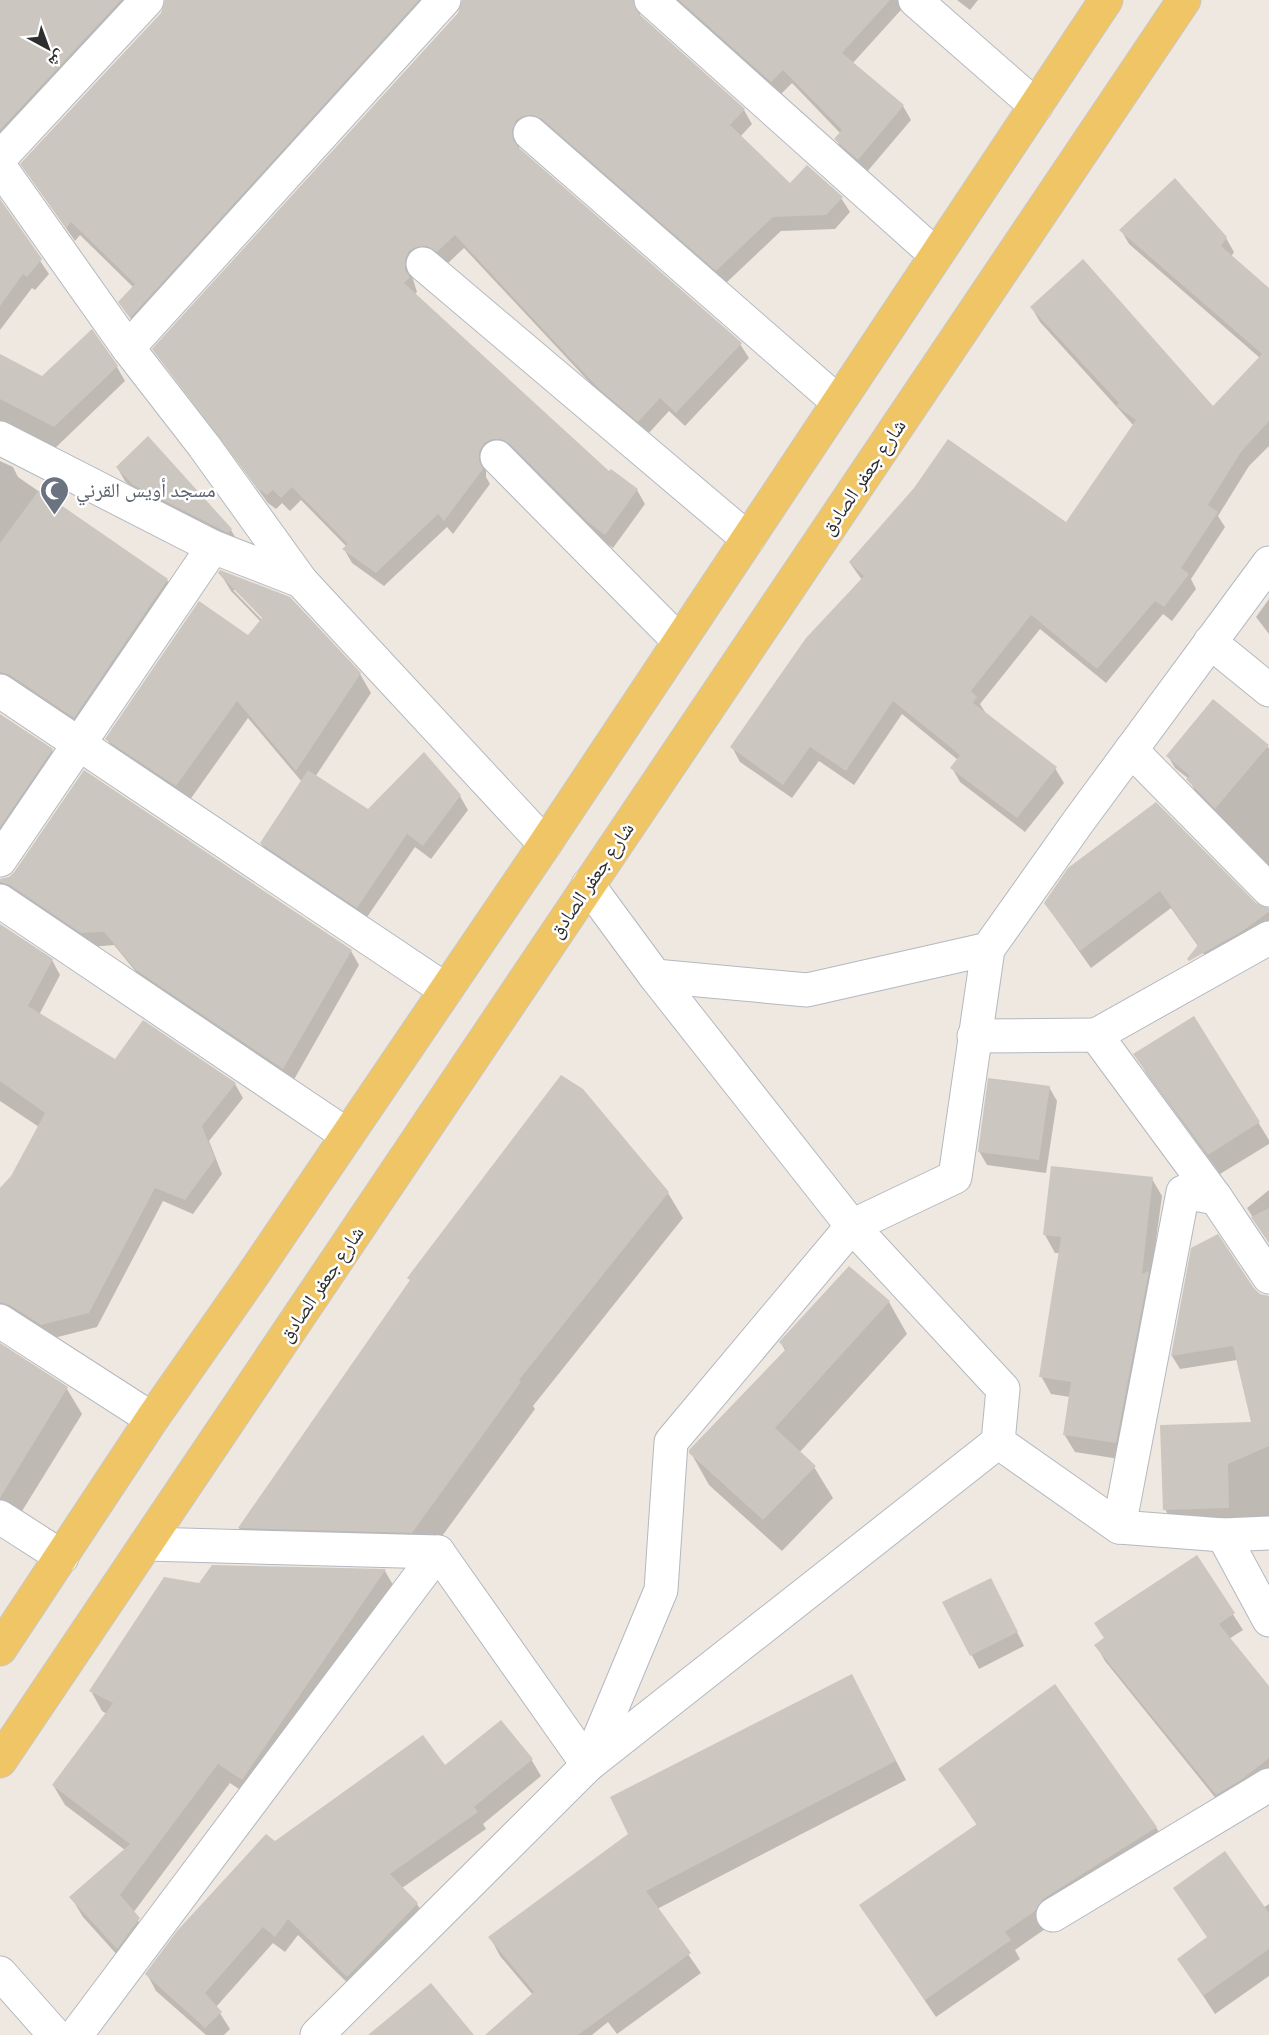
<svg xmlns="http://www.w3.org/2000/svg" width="1269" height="2035" font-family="'Roboto Condensed','Noto Naskh Arabic',sans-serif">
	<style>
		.shadow { fill: #0003; fill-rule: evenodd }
		.building { fill: #cbc6bf }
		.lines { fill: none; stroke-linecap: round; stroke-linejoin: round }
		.street-casing { stroke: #b4b8c0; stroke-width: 35 }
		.secondary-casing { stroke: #b4b8c0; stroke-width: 35 }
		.primary-casing { stroke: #c9c9c9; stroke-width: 35 }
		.street { stroke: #fff; stroke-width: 33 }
		.secondary { stroke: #fff; stroke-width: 33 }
		.primary { stroke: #efc565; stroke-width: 33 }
		.labels { text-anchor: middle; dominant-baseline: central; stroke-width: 5; stroke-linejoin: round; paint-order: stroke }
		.street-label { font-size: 20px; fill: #2e2e2e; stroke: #fff }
		.worship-label { font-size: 20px; fill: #5b616d; stroke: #fff; text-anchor: start }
	</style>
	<rect width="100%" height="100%" fill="#efe8e1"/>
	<!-- shadow -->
	<g class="shadow">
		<path d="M 0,0 L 143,0 L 0,153 Z"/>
		<path d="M 167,0 L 440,0 L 139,331 L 120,302 L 133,287 L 80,235 L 75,241 L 31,178 L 162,14 Z"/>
		<path d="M 464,0 L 648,0 L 640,10 L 640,18 L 744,110 L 752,124 L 740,137 L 790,185 L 841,198 L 850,212 L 835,229 L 781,231 L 725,284 L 519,145 L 519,150 L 740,344 L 749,358 L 685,426 L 669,411 L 647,435 L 608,402 L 464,248 L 446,265 L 416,267 L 412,276 L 417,292 L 415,294 L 609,473 L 637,490 L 645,504 L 613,548 L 486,466 L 486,477 L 490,484 L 453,534 L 447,527 L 384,586 L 352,563 L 344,549 L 347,547 L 301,500 L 290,511 L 282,503 L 276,509 L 268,503 L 154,349 L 459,13 Z"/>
		<path d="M 673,0 L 910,0 L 852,64 L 903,106 L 911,120 L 866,173 L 844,153 L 836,139 L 841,134 L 792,83 L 780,95 Z"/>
		<path d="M 957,0 L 978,0 L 970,10 Z"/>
		<path d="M 0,202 L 49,274 L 35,290 L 32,288 L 0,330 Z"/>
		<path d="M 1121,230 L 1226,238 L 1234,252 L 1231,257 L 1269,290 L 1269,446 L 1249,466 L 1218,516 L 1225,527 L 1191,579 L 1196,589 L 1172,621 L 1163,614 L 1106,683 L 1040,629 L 980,704 L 985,712 L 1055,768 L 1064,783 L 1025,832 L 960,782 L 952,768 L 958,760 L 902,714 L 854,785 L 819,761 L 792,798 L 740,762 L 732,747 L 862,580 L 850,563 L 1066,524 L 1134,426 L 1040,322 L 1032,308 L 1213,408 L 1260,358 L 1129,244 Z"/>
		<path d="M 0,355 L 42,378 L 117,367 L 125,381 L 51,452 L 0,435 Z"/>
		<path d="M 148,438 L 231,530 L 239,544 L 142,498 L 125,481 L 117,467 Z"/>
		<path d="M 0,461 L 13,467 L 18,477 L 167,580 L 175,595 L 82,731 L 0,688 Z"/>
		<path d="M 220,573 L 360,674 L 371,693 L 315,777 L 368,811 L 460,796 L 468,810 L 431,859 L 415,847 L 365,920 L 269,856 L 261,843 L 302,782 L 248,718 L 187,804 L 118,758 L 107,739 L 248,637 L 261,622 L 231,591 ZM 233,590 L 237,590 L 269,622 L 266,624 Z"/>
		<path d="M 1269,599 L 1269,634 L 1256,617 Z"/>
		<path d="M 1214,701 L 1269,748 L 1269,866 L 1195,791 L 1189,779 L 1175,768 L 1168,756 Z"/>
		<path d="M 0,715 L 52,750 L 60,764 L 0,852 Z"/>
		<path d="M 1069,869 L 1269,909 L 1269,937 L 1215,970 L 1171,908 L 1091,968 L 1045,903 Z"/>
		<path d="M 0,880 L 351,951 L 359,965 L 292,1083 L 146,984 L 114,945 L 90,947 L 0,898 Z"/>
		<path d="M 0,925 L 52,960 L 60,975 L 39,1015 L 115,1061 L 144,1022 L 235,1084 L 243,1098 L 209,1141 L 222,1174 L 193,1214 L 163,1201 L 97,1327 L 50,1339 L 0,1318 L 0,1190 L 12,1177 L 39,1127 L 0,1101 Z"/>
		<path d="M 1194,1018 L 1269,1140 L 1269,1144 L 1220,1174 L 1147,1074 L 1135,1054 Z"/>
		<path d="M 1049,1087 L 1057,1101 L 1046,1173 L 987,1165 L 979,1151 Z"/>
		<path d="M 1152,1179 L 1162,1196 L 1126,1460 L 1075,1452 L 1064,1434 L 1070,1397 L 1051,1394 L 1041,1376 L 1060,1253 L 1055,1253 L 1045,1235 Z"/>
		<path d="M 1269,1190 L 1269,1243 L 1247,1208 Z"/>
		<path d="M 668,1193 L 683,1218 L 533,1406 L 535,1409 L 426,1558 L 254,1553 L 239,1528 Z"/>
		<path d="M 1193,1249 L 1261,1295 L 1269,1297 L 1269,1519 L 1172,1522 L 1165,1509 L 1253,1424 L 1237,1360 L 1180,1369 L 1172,1356 Z"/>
		<path d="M 889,1302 L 907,1334 L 799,1453 L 814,1467 L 833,1498 L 782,1551 L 709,1485 L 691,1453 L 786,1352 L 781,1343 Z"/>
		<path d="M 0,1345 L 67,1389 L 82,1414 L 14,1524 L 0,1531 Z"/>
		<path d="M 1196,1557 L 1243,1630 L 1229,1639 L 1269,1688 L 1269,1781 L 1226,1811 L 1105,1661 L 1096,1645 Z"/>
		<path d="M 213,1566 L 385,1571 L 396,1590 L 254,1799 L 230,1783 L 133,1913 L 150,1939 L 129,1968 L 83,1917 L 71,1897 L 125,1850 L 65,1805 L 53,1785 L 107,1714 L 102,1711 L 91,1691 L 200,1585 Z"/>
		<path d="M 998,1594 L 1024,1646 L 979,1669 L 944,1603 Z"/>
		<path d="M 852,1676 L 906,1780 L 657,1909 L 701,1973 L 617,2034 L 608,2022 L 592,2035 L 503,2035 L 533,1995 L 500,1956 L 490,1937 Z"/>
		<path d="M 531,1759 L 541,1776 L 483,1824 L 486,1829 L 402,1888 L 417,1904 L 427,1920 L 357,1992 L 298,1935 L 285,1952 L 273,1943 L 216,2007 L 230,2029 L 224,2035 L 206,2035 L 156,1991 L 147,1974 L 444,1767 Z"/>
		<path d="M 940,1770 L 1156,1827 L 1166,1845 L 1015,1950 L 1020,1959 L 936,2017 L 872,1923 L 977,1825 Z"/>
		<path d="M 1175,1888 L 1263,1908 L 1269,1904 L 1269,1976 L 1215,2014 L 1179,1959 L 1208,1938 Z"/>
	</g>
	<!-- building -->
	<g class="building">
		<path d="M 0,0 L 121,0 L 0,130 Z"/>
		<path d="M 165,0 L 419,0 L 130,318 L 118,302 L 135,284 L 71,222 L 66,228 L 20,164 L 161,13 Z"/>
		<path d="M 462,0 L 633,0 L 639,14 L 745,109 L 730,125 L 790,183 L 807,165 L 843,197 L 826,215 L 773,217 L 716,271 L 542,119 L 533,115 L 523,116 L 516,120 L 512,130 L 513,140 L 518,147 L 742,343 L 676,413 L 660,398 L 638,422 L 598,388 L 455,235 L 437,252 L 427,246 L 416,247 L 409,251 L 405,260 L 405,270 L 410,277 L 404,283 L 609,471 L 611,469 L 638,489 L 605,535 L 588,522 L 510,444 L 501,439 L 492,439 L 484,443 L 479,452 L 479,461 L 483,469 L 444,521 L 438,514 L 376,573 L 342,549 L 348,544 L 292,487 L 281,498 L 273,490 L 267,495 L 258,489 L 152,349 L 458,13 Z"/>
		<path d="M 679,0 L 890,0 L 842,53 L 904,105 L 858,160 L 834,139 L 842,130 L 783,70 L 771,82 Z"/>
		<path d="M 1175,178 L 1227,237 L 1221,246 L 1269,288 L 1269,421 L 1241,452 L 1208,505 L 1218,512 L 1181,568 L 1189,574 L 1164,607 L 1155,601 L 1097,669 L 1031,615 L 971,691 L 977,697 L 973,703 L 1057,767 L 1017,818 L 950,768 L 960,755 L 893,701 L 846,771 L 810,747 L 783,785 L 730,747 L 806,638 L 864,576 L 849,562 L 914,488 L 948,439 L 1066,522 L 1136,420 L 1116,406 L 1119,403 L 1030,307 L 1083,259 L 1213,406 L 1262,354 L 1119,230 Z"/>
		<path d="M 0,199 L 42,259 L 27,277 L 23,274 L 0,306 Z"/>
		<path d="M 92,329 L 118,366 L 54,427 L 0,399 L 0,354 L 42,376 Z"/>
		<path d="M 148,436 L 232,529 L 228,533 L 133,485 L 116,467 Z"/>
		<path d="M 39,490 L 168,579 L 74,718 L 10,675 L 0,672 L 0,543 Z"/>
		<path d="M 220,570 L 290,597 L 361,673 L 296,771 L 237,701 L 176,786 L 105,739 L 199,601 L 248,635 L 262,618 L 218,573 Z"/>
		<path d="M 1213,699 L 1269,745 L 1215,809 L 1186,779 L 1190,776 L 1166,756 Z"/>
		<path d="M 0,714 L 53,749 L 0,827 Z"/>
		<path d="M 424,752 L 461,795 L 423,846 L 407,834 L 357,908 L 260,843 L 308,770 L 368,809 Z"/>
		<path d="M 84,770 L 352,950 L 283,1069 L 136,970 L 104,932 L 81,933 L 10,885 L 0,882 L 0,879 L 9,877 L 15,871 Z"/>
		<path d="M 1156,802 L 1256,903 L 1269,908 L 1269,912 L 1241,932 L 1189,961 L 1187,959 L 1198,945 L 1160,891 L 1080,951 L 1044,903 L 1068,868 Z"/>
		<path d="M 0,924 L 53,959 L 28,1006 L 115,1059 L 143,1020 L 236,1083 L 202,1126 L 215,1159 L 185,1200 L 155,1188 L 89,1313 L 41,1325 L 10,1305 L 0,1302 L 0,1188 L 11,1176 L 45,1113 L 0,1081 Z"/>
		<path d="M 1194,1016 L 1260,1122 L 1208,1155 L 1133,1054 Z"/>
		<path d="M 561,1075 L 583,1089 L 669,1192 L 519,1380 L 521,1382 L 412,1533 L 238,1528 L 410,1280 L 407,1278 Z"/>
		<path d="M 988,1078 L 1050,1086 L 1039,1160 L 978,1152 Z"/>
		<path d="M 1051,1166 L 1153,1177 L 1142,1274 L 1149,1271 L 1116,1443 L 1063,1435 L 1071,1382 L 1039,1377 L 1061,1237 L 1043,1235 Z"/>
		<path d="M 1269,1208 L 1269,1243 L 1251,1217 Z"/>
		<path d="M 1218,1234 L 1253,1287 L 1260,1294 L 1269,1296 L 1269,1446 L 1228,1464 L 1229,1508 L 1163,1510 L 1160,1425 L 1251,1422 L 1233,1346 L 1171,1356 L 1191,1248 Z"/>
		<path d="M 849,1266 L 890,1301 L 775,1428 L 816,1466 L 763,1520 L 689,1453 L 689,1450 L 786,1349 L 779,1342 Z"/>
		<path d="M 0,1343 L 68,1387 L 0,1498 Z"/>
		<path d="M 1197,1555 L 1235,1613 L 1219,1624 L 1269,1686 L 1269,1758 L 1241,1780 L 1216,1795 L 1094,1645 L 1104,1638 L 1094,1623 Z"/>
		<path d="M 212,1565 L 386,1569 L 242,1780 L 218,1764 L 120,1895 L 140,1918 L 117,1949 L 69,1897 L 130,1844 L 52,1785 L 113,1703 L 89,1691 L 164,1577 L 199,1583 Z"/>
		<path d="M 991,1578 L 1018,1632 L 970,1656 L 942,1602 Z"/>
		<path d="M 852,1674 L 896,1761 L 646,1891 L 691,1953 L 578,2035 L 485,2035 L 534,1992 L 488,1937 L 628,1834 L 610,1797 Z"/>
		<path d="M 1055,1684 L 1157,1827 L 1043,1899 L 1035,1911 L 1005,1932 L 1011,1940 L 925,2000 L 859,1905 L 977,1824 L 938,1769 Z"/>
		<path d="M 501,1720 L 533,1759 L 474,1807 L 478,1812 L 390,1874 L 418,1903 L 347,1977 L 288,1919 L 275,1937 L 263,1927 L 205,1993 L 222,2012 L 205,2028 L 145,1974 L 177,1931 L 266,1834 L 275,1841 L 423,1735 L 445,1765 Z"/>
		<path d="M 1225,1851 L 1269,1913 L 1269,1949 L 1203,1996 L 1177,1959 L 1207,1937 L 1173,1888 Z"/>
		<path d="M 431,1983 L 474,2035 L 368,2035 Z"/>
	</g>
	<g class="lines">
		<defs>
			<g id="street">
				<path d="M 651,0 L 936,255"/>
				<path d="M 915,0 L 1036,106"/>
				<path d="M 530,133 L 838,402"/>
				<path d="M 0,158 L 147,0"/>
				<path d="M 423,264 L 748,539"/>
				<path d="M 128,348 L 444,0"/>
				<path d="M 0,438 L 213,547 L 301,581"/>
				<path d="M 497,457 L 679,641"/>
				<path d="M 1210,642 L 1269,690"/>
				<path d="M 0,691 L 446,990"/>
				<path d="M 1131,750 L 1269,890"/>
				<path d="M 0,860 L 213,547"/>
				<path d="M 588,885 L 655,976 L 852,1226 L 1003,1389 L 998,1442 L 1119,1527 L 1223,1535 L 1269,1533"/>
				<path d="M 0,901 L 347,1135"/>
				<path d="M 655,976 L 807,990 L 988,949"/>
				<path d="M 1096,1035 L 1269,938"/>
				<path d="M 974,1036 L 1096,1035 L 1216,1198"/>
				<path d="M 0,1321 L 152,1419"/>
				<path d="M 0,1517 L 62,1557"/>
				<path d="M 1119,1527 L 1183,1192 L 1216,1198 L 1269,1277"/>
				<path d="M 1223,1535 L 1269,1620"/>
				<path d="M 146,1544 L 438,1552 L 588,1765"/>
				<path d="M 588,1765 L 661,1590 L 671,1442 L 852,1226 L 955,1177 L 988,949 L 1078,822 L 1269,563"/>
				<path d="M 1053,1915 L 1269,1785"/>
				<path d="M 76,2035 L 438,1552"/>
				<path d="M 317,2035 L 588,1765 L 998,1442"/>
			</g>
			<g id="secondary">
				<path d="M 0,167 L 128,348 L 204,446 L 301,581 L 545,844"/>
				<path d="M 0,1973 L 55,2035"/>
			</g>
			<g id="primary">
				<path d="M 0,1649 L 152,1419 L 250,1279 L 545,844 L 1106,0"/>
				<path d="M 0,1761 L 1184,0"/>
			</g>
		</defs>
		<!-- street casing -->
		<use href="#street" class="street-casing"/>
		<!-- secondary casing -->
		<use href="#secondary" class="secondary-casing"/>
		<!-- primary casing -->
		<use href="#primary" class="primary-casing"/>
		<!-- street -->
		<use href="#street" class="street"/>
		<!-- secondary -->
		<use href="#secondary" class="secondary"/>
		<!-- primary -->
		<use href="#primary" class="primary"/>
	</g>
	<!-- icons -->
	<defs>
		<symbol id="mosque-pin" viewBox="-11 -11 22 30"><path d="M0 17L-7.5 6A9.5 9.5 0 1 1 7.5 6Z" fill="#6b7280" stroke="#fff"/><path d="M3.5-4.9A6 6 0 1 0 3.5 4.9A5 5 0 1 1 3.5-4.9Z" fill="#fff"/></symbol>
	</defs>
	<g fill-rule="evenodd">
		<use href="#mosque-pin" x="38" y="474" width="33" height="45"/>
	</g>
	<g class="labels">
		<!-- street labels -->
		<g class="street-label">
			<text transform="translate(863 477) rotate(-56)">شارع جعفر الصادق</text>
			<text transform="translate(591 880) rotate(-56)">شارع جعفر الصادق</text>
			<text transform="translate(321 1284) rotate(-56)">شارع جعفر الصادق</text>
		</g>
		<!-- worship labels -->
		<g class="worship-label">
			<text x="76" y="490">مسجد أويس القرني</text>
		</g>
	</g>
	<!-- north arrow -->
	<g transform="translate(48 48) rotate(139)" stroke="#ffffff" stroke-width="4.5" paint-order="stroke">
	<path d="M0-4.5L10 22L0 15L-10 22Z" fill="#2e2e2e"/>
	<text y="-9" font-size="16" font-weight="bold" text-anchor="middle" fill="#2e2e2e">ش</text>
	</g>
</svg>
